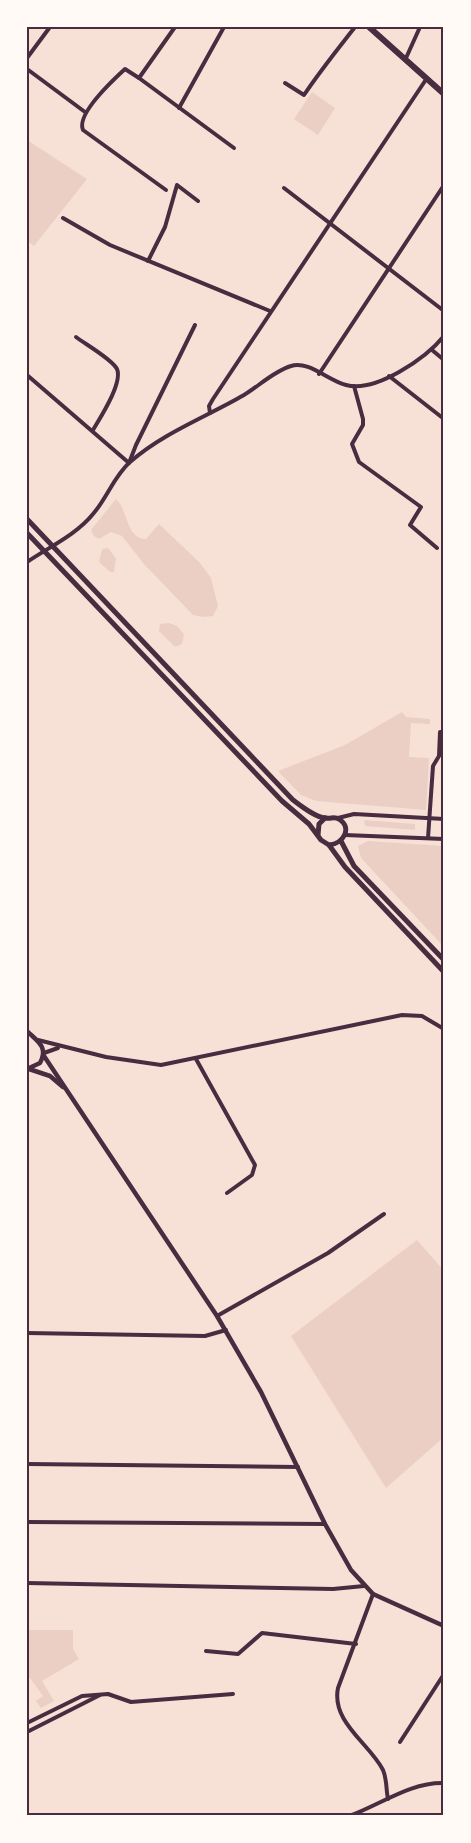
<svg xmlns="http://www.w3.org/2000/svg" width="471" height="1843" font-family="Jost,sans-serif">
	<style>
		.green { fill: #ebcfc5 }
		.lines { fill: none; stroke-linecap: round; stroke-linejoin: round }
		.minor { stroke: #4a2c40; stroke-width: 4 }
		.tertiary { stroke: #4a2c40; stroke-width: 4.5 }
		.secondary { stroke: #4a2c40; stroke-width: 5 }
		.primary { stroke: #4a2c40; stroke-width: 6 }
		.neatline { fill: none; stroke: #4a2c40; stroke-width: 2 }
	</style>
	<rect width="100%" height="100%" fill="#f7e1d7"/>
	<!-- green -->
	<g class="green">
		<path d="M 312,92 L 335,108 L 318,135 L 294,119 Z"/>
		<path d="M 27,140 L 87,179 L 34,246 L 27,241 Z"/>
		<path d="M 116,499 C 129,511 125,538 146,539 L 159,524 L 200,563 L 211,578 L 218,606 L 213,616 L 203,617 L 193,615 L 144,564 L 122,536 L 111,532 L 99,539 L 94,536 L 91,530 Z"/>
		<path d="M 108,548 L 116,558 L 114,572 L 110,572 L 99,562 L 102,549 Z"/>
		<path d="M 169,623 L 177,626 L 184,634 L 182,644 L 175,647 L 159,631 L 160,624 Z"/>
		<path d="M 402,712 L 406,717 L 430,719 L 430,724 L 411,723 L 409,757 L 429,758 L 426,810 L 316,801 L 301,795 L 278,771 L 345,745 Z"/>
		<path d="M 364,820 L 415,824 L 415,830 L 365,826 Z"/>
		<path d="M 368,841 L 444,846 L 444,947 L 361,858 L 358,846 Z"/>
		<path d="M 417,1240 L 444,1271 L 444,1437 L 386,1488 L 291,1336 Z"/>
		<path d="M 27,1630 L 73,1630 L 73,1649 L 79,1659 L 42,1681 L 54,1701 L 41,1708 L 36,1701 L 43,1696 L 30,1678 L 27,1680 Z"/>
	</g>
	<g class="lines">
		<!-- minor -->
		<g class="minor">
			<path d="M 27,58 L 50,27"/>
			<path d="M 406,58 L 420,27"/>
			<path d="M 27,69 L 85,112"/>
			<path d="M 139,78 L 234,148"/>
			<path d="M 285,83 L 304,95 C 320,71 337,50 355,27"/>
			<path d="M 179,108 L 224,27"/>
			<path d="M 284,188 L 444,311"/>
			<path d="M 166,190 L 83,130 C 76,114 113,80 125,69 L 139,78 L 175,27"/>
			<path d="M 63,218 L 110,245 L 270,311"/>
			<path d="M 148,261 L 165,227 L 177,185 L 198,201"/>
			<path d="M 76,337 C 85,344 112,359 117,369 C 123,383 100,418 93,430"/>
			<path d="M 432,350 L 444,360"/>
			<path d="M 319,374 L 444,185"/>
			<path d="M 27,375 L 129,463 L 136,445 L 195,325"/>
			<path d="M 389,376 L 444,419"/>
			<path d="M 354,386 L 363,419 L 363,425 L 352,444 L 359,462 L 421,507 L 410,525 L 437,548"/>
			<path d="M 210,413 L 209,406 L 213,399 L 427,78"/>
			<path d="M 27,562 C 49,547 76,535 93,514 C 107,498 114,476 130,462 C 163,433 206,417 244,395 C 259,386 274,371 291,366 C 308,360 329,381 346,385 C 376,393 426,358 444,336"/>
			<path d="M 338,818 L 354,814 L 444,819"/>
			<path d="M 345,835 L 444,839"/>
			<path d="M 428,838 L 433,766 L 439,756 L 440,732 L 444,732"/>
			<path d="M 38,1040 L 106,1057 L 161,1065 L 402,1015 L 422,1016 L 444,1029"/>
			<path d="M 44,1053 L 58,1048"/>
			<path d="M 196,1059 L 255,1165 L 252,1175 L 227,1193"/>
			<path d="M 217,1316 L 328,1253 L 384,1214"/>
			<path d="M 27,1333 L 205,1336 L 226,1330"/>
			<path d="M 27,1464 L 298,1467"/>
			<path d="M 27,1522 L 325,1524"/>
			<path d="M 27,1583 L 333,1589 L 364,1586"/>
			<path d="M 373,1594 L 338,1688 C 331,1722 370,1744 383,1770 C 387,1779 386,1790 388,1799"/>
			<path d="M 206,1651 L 238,1654 L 262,1633 L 356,1644"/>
			<path d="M 27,1723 L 82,1696 L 108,1694 L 131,1702 L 233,1694"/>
			<path d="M 27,1732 L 100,1695"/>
			<path d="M 400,1742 L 444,1674"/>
			<path d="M 349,1816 C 380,1805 410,1782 444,1783"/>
		</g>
		<!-- tertiary -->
		<g class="tertiary">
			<path d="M 27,1031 C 37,1041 49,1047 40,1063 L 27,1069"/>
			<path d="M 44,1056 L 217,1316 L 261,1392 L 325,1524 L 351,1570 L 373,1594 L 444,1626"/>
			<path d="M 29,1069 L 50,1076 L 63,1087"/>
		</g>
		<!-- secondary -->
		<g class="secondary">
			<path d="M 27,519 L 293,800 C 301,806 316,818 326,818 C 331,819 334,816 339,819 C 353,828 343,844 329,845"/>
			<path d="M 27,533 L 282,801 L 309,824 L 321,840 L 329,845 L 345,867 L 444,972"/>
			<path d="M 318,835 L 319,824 L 325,818"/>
			<path d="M 341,841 L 354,866 L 444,960"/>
		</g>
		<!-- primary -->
		<path class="primary" d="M 369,27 L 444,94"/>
	</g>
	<!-- border -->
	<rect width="471" height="1843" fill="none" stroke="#fffaf5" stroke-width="57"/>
	<rect x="28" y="28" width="414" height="1786" class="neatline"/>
</svg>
